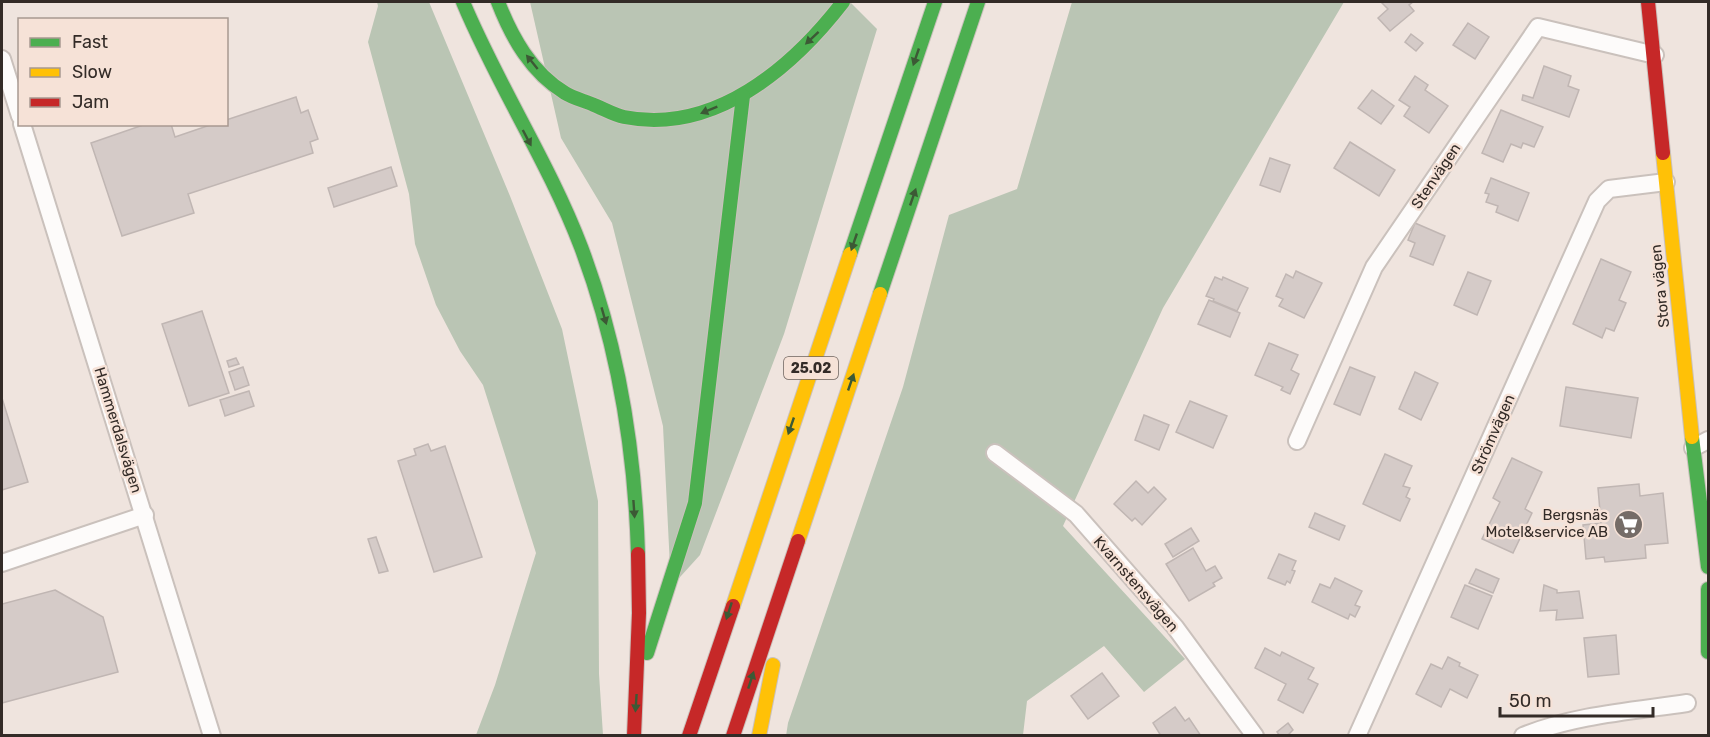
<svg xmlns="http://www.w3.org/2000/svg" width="1710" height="737" font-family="Rubik,sans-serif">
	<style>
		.forest { fill: #bac5b4 }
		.building { fill: #d5cbc8; stroke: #c0b6b3; stroke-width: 1.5 }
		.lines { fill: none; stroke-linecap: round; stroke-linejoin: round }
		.street-casing { stroke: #cac1bc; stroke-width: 20 }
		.fast-casing { stroke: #cac1bc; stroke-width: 16 }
		.slow-casing { stroke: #cac1bc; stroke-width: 16 }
		.jam-casing { stroke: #cac1bc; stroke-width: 16 }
		.street { stroke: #fdfbfa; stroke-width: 16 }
		.fast { stroke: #4caf50; stroke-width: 14 }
		.slow { stroke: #ffc107; stroke-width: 14 }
		.jam { stroke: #c62828; stroke-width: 14 }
		.oneway { fill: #3c5935 }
		.labels { text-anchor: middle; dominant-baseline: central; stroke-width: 5; stroke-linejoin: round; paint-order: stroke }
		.shield { fill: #f6e2d7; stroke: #6e625c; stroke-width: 1.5 }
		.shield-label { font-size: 14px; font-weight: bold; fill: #332b27 }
		.street-label { font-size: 15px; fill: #332b27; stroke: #f6e2d7 }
		.poi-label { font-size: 15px; fill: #332b27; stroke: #f6e2d7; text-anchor: end }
	</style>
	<rect width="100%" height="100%" fill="#efe4de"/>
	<!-- forest -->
	<g class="forest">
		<path d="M 377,2 L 429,2 L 510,196 L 562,329 L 598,501 L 599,674 L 603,735 L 476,735 L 495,685 L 536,553 L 483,385 L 460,351 L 436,305 L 415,244 L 409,194 L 368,42 L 378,6 Z"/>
		<path d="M 530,2 L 850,2 L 877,29 L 784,334 L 700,555 L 671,587 L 663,426 L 612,223 L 561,138 Z"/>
		<path d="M 1072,2 L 1344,2 L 1163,308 L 1063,526 L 1185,659 L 1144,692 L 1104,646 L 1027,701 L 1023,735 L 786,736 L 788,723 L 903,387 L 949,215 L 1017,189 Z"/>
	</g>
	<!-- building -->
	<g class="building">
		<path d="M 1381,2 L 1413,2 L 1409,5 L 1414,11 L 1390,31 L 1378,18 L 1388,9 Z"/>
		<path d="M 1468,23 L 1489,37 L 1475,59 L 1453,45 Z"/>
		<path d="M 1411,34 L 1423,43 L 1416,51 L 1405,42 Z"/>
		<path d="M 1544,66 L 1571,76 L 1568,86 L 1579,90 L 1569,117 L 1522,100 L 1523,95 L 1533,98 Z"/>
		<path d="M 1415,76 L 1428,85 L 1425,90 L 1448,106 L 1429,133 L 1404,116 L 1410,107 L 1399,100 Z"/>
		<path d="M 1372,90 L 1394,106 L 1381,124 L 1358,108 Z"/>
		<path d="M 296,97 L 301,113 L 308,110 L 318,139 L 310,142 L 313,153 L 188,194 L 194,213 L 122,236 L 91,143 L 146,124 L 171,124 L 175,137 L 213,124 L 226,124 L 226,120 Z"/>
		<path d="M 1501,110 L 1543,127 L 1534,147 L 1523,143 L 1521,148 L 1511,144 L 1503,162 L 1482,153 Z"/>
		<path d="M 1350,142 L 1395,170 L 1379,196 L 1334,168 Z"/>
		<path d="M 1270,158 L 1290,165 L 1280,192 L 1260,185 Z"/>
		<path d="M 391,167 L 397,186 L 334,207 L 328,188 Z"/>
		<path d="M 1491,178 L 1529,193 L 1518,221 L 1496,212 L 1498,206 L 1486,202 L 1489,194 L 1485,193 Z"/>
		<path d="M 1415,223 L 1445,236 L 1433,265 L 1410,256 L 1415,243 L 1408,240 Z"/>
		<path d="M 1601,259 L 1631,272 L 1619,300 L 1626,303 L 1614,331 L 1606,328 L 1602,338 L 1573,324 Z"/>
		<path d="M 1296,271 L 1322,283 L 1304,318 L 1279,306 L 1283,299 L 1276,296 L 1286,274 L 1293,278 Z"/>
		<path d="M 1468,272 L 1491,281 L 1477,315 L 1454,305 Z"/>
		<path d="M 1215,277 L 1222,280 L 1223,277 L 1248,288 L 1237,311 L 1213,301 L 1214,299 L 1206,296 Z"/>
		<path d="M 1209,300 L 1240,313 L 1230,337 L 1198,324 Z"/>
		<path d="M 202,311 L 229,393 L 189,406 L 162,324 Z"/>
		<path d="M 1269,343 L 1298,355 L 1291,370 L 1299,374 L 1290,394 L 1281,390 L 1283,387 L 1255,375 Z"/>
		<path d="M 236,358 L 239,364 L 229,367 L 227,361 Z"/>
		<path d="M 243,367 L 249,385 L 235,390 L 229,372 Z"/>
		<path d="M 1350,367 L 1375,377 L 1360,415 L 1334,404 Z"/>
		<path d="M 1415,372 L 1438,383 L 1421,420 L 1399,409 Z"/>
		<path d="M 1566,387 L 1638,398 L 1631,438 L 1560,426 Z"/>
		<path d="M 249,391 L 254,406 L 225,416 L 220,400 Z"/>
		<path d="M 2,398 L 28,482 L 2,490 Z"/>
		<path d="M 1190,401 L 1227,416 L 1213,448 L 1176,432 Z"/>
		<path d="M 1144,415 L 1169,425 L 1159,450 L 1135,440 Z"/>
		<path d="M 428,444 L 431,451 L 445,446 L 482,557 L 434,572 L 398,461 L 416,455 L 414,449 Z"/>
		<path d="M 1385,454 L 1412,466 L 1403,486 L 1410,488 L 1406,497 L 1410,499 L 1400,521 L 1363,504 Z"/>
		<path d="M 1512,458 L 1542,472 L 1525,509 L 1532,513 L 1513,553 L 1482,539 L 1500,502 L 1493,498 Z"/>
		<path d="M 1136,481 L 1148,493 L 1154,487 L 1166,499 L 1142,525 L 1135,518 L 1132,521 L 1114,504 Z"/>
		<path d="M 1639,484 L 1640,496 L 1663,493 L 1668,543 L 1645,545 L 1646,558 L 1605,562 L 1604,557 L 1586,559 L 1583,525 L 1601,523 L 1598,488 Z"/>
		<path d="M 1315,513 L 1345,526 L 1339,540 L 1309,527 Z"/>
		<path d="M 1191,528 L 1199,541 L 1173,557 L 1165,544 Z"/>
		<path d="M 376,537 L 388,571 L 379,573 L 368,539 Z"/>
		<path d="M 1193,548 L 1206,571 L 1215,566 L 1222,578 L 1213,583 L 1215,586 L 1189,601 L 1166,564 Z"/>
		<path d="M 1279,554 L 1296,561 L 1292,570 L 1295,571 L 1290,583 L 1287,581 L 1285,585 L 1268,578 Z"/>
		<path d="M 1476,569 L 1499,579 L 1493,593 L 1469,583 Z"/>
		<path d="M 1335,578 L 1362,591 L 1355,605 L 1360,607 L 1355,617 L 1350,614 L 1348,619 L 1312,602 L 1320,584 L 1330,588 Z"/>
		<path d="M 1465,585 L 1492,596 L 1478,629 L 1451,617 Z"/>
		<path d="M 1544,585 L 1557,590 L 1557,593 L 1579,591 L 1583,618 L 1556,620 L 1557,610 L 1540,611 Z"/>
		<path d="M 55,590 L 103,617 L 118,672 L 2,703 L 2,604 Z"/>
		<path d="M 1616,635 L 1619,674 L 1588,677 L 1584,638 Z"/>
		<path d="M 1265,648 L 1280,656 L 1282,652 L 1314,668 L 1308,679 L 1318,684 L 1303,713 L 1278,700 L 1286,684 L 1255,668 Z"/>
		<path d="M 1448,657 L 1460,663 L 1459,666 L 1478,675 L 1467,698 L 1450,689 L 1441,707 L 1416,694 L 1431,664 L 1442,669 Z"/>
		<path d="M 1102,673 L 1119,696 L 1088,719 L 1071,696 Z"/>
		<path d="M 1175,707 L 1185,721 L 1189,718 L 1201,736 L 1161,736 L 1153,723 Z"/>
		<path d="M 1288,723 L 1293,730 L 1287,736 L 1280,736 L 1277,732 Z"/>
	</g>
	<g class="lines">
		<defs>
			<g id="street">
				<path d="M 2,59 L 20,116"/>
				<path d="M 22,124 L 212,736"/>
				<path d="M 1297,441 L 1374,267 L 1538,27 L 1655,55"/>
				<path d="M 1693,448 L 1708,440"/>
				<path d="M 995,453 L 1076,514 L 1175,627 L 1255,736"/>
				<path d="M 2,563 L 145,515"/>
				<path d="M 1357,736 L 1597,201 L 1609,189 L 1666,182"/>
				<path d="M 1523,736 C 1574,715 1633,711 1687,703"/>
			</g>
			<g id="fast">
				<path d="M 463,2 C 498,86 549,163 581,247 C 618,345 635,450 638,554"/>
				<path d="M 498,2 C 512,38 531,72 565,93 C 573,98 585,101 594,105 C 604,109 614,115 624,117 C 714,135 792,68 843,2"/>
				<path d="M 850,254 L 935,2"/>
				<path d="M 880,294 L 978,2"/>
				<path d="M 1692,437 L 1708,567"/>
				<path d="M 1708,589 L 1708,652"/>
				<path d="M 647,653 L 695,503 L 743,96"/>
			</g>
			<g id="slow">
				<path d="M 1663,153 L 1692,437"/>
				<path d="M 798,541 L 880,294"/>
				<path d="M 733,606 L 850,254"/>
				<path d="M 759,736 L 773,665"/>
			</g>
			<g id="jam">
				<path d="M 1648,2 L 1663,153"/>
				<path d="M 634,736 L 639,613 L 638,554"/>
				<path d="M 689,736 L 733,606"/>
				<path d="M 733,736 L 798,541"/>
			</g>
		</defs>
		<!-- street casing -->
		<use href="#street" class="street-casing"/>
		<!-- fast casing -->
		<use href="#fast" class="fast-casing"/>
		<!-- slow casing -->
		<use href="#slow" class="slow-casing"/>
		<!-- jam casing -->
		<use href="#jam" class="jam-casing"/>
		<!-- street -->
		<use href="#street" class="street"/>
		<!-- fast -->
		<use href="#fast" class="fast"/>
		<!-- slow -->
		<use href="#slow" class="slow"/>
		<!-- jam -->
		<use href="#jam" class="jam"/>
	</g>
	<!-- one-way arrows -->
	<defs><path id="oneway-solid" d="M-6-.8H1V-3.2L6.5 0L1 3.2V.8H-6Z" transform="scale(1.5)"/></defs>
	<g class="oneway">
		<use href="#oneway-solid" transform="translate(812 38) rotate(137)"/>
		<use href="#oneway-solid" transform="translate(916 57) rotate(109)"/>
		<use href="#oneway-solid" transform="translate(532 62) rotate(-129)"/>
		<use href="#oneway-solid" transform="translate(709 110) rotate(158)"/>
		<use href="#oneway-solid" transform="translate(527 138) rotate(62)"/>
		<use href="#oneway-solid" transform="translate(913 197) rotate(-71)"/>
		<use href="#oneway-solid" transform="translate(854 242) rotate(109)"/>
		<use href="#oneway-solid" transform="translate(604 316) rotate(74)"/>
		<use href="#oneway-solid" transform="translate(851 382) rotate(-71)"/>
		<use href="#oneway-solid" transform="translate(791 426) rotate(109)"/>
		<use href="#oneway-solid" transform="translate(634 509) rotate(86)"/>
		<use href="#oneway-solid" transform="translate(729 611) rotate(108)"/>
		<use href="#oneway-solid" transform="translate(751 680) rotate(-72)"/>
		<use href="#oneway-solid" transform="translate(636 703) rotate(94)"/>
	</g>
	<!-- icons -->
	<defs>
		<symbol id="supermarket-disc" viewBox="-11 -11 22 22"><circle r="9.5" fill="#756c67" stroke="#f6e2d7"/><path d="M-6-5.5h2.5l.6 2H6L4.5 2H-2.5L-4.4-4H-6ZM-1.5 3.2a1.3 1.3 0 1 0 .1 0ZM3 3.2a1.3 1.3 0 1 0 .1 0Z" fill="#fff"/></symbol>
	</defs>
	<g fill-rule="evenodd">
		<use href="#supermarket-disc" x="1612" y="508" width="33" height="33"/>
	</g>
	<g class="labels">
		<!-- shield labels -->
		<rect class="shield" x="784" y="357" width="54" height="22" rx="4.5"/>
		<g class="shield-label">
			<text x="811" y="368">25.02</text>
		</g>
		<!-- street labels -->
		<g class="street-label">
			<text transform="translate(1436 176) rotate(-56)">Stenvägen</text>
			<text transform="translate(1660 286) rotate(-96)">Stora vägen</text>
			<text transform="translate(118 430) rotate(73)">Hammerdalsvägen</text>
			<text transform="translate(1493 434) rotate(-66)">Strömvägen</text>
			<text transform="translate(1136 584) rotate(49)">Kvarnstensvägen</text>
		</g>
		<!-- poi labels -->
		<g class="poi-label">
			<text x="1608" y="515">Bergsnäs<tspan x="1608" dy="17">Motel&amp;service AB</tspan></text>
		</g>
	</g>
	<!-- border -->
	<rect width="1710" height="737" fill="none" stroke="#332b27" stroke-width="6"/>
	<!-- legend -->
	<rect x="18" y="18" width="210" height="108" fill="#f6e2d7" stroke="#a89991" stroke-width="1.5"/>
	<rect x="30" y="38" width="30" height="9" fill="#4caf50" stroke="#a89991" stroke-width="1.5"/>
	<text x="72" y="48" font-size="18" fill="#332b27">Fast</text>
	<rect x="30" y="68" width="30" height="9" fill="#ffc107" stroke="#a89991" stroke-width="1.5"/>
	<text x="72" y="78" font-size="18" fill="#332b27">Slow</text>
	<rect x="30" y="98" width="30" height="9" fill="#c62828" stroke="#a89991" stroke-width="1.5"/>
	<text x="72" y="108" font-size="18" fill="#332b27">Jam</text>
	<!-- scale -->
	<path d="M1500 707v9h153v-9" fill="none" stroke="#332b27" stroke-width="3"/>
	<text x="1509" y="707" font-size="18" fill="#332b27" stroke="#f6e2d7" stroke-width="4.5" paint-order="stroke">50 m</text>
</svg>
